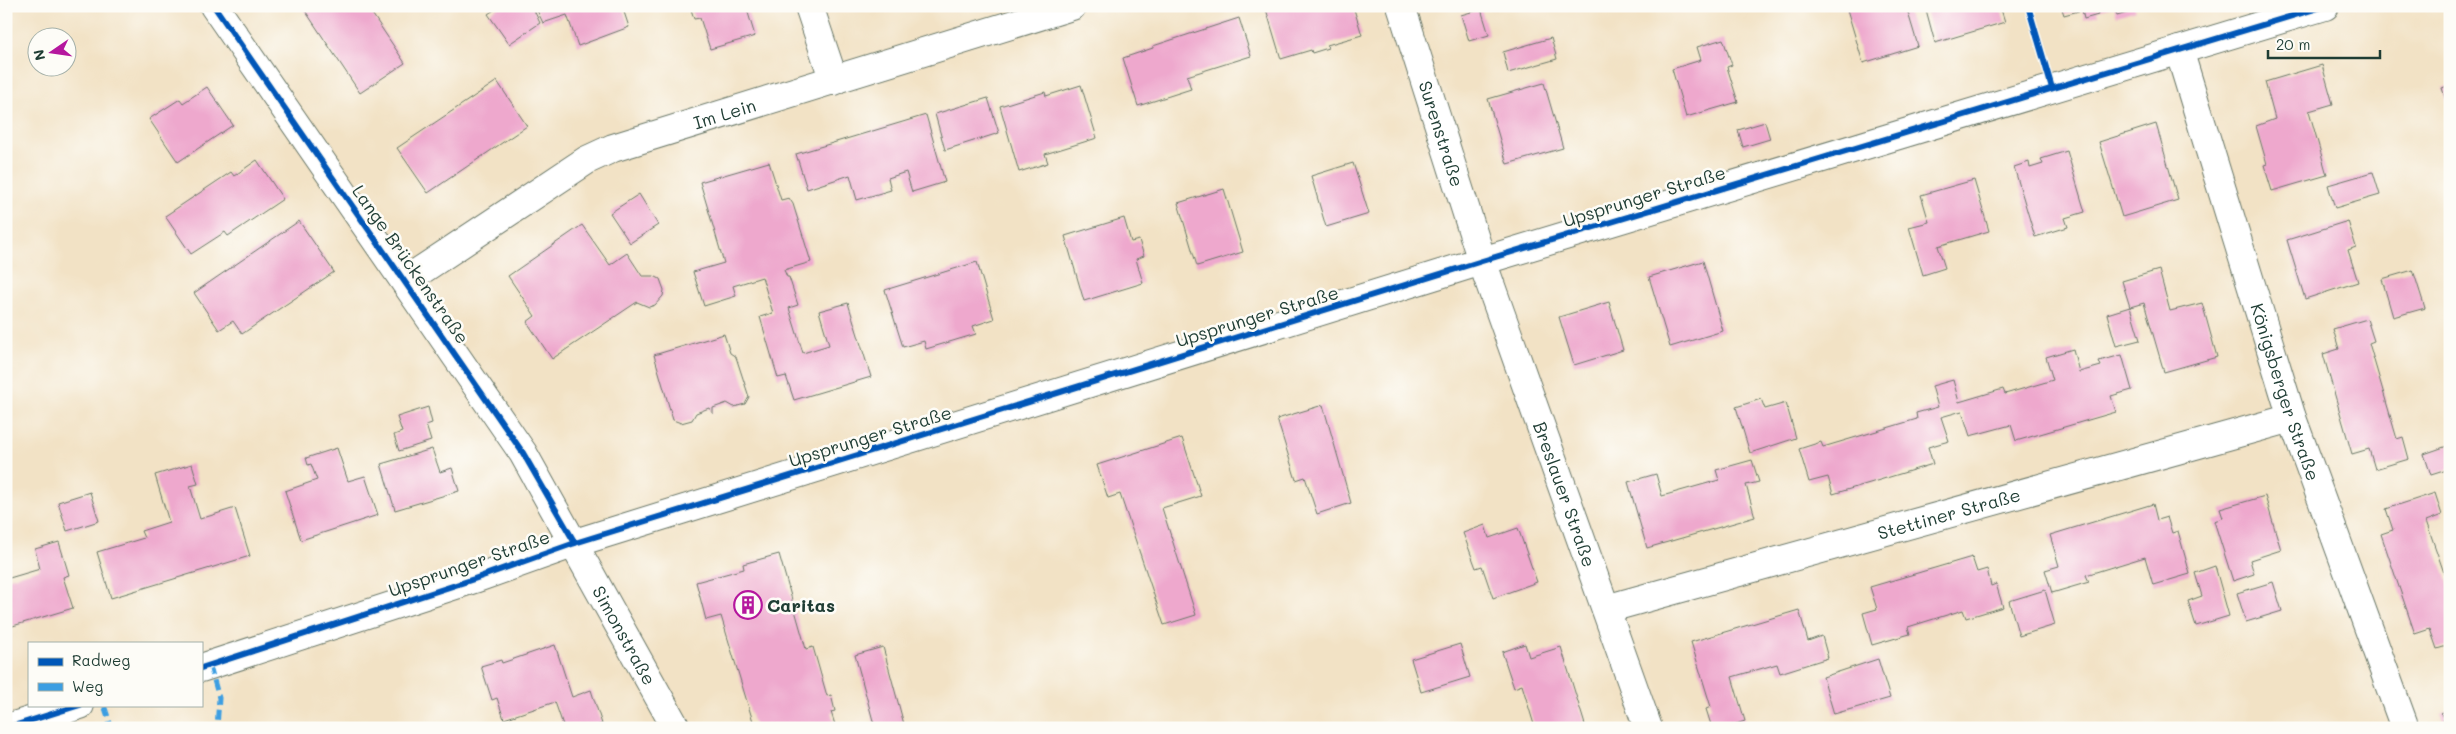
<svg xmlns="http://www.w3.org/2000/svg" width="2456" height="734" font-family="Mali,sans-serif">
	<style>
		.building { fill: #eea8cd }
		.lines { fill: none; stroke-linecap: round; stroke-linejoin: round }
		.minor-casing { stroke: #697767; stroke-width: 30 }
		.minor { stroke: #fff; stroke-width: 28 }
		.quiet { stroke: #3c9ee2; stroke-width: 5; stroke-dasharray: 10 5; stroke-linecap: butt }
		.cycleway-casing { stroke: #fdfcf7; stroke-width: 9 }
		.cycleway { stroke: #0057b8; stroke-width: 6 }
		.labels { text-anchor: middle; dominant-baseline: central; stroke-width: 5; stroke-linejoin: round; paint-order: stroke }
		.street-label { font-size: 18px; fill: #1f3d34; stroke: #fdfcf7 }
		.poi-label { font-size: 18px; font-weight: bold; fill: #1f3d34; stroke: #fdfcf7; text-anchor: start }
	</style>
	<rect width="100%" height="100%" fill="#fdfcf7"/>
	<filter id="ink" filterUnits="userSpaceOnUse"><feTurbulence type="fractalNoise" baseFrequency=".02" numOctaves="2"/><feDisplacementMap in="SourceGraphic" scale="10" xChannelSelector="R" yChannelSelector="G"/><feConvolveMatrix kernelMatrix="1 2 1 2 8 2 1 2 1" color-interpolation-filters="sRGB"/></filter>
	<filter id="wash" filterUnits="userSpaceOnUse"><feTurbulence type="fractalNoise" baseFrequency=".0096" numOctaves="4" result="noise"/><feDisplacementMap in="SourceGraphic" scale="20" xChannelSelector="R" yChannelSelector="G"/><feGaussianBlur stdDeviation="1.12" result="paint"/><feColorMatrix in="noise" values="0 0 0 0 0 0 0 0 0 0 0 0 0 0 0 0 0 1.4 0 .05"/><feComposite in="paint" operator="in"/></filter>
	<g filter="url(#wash)">
		<rect width="100%" height="100%" fill="#f2e2c5"/>
		<g id="blocks">
			<!-- building -->
			<g class="building">
				<path d="M 302,6 L 367,6 L 405,63 L 360,93 Z"/>
				<path d="M 500,6 L 532,6 L 540,23 L 509,44 L 488,14 Z"/>
				<path d="M 535,6 L 622,6 L 629,27 L 578,46 L 567,15 L 543,23 Z"/>
				<path d="M 690,6 L 746,6 L 755,36 L 710,49 L 700,18 L 694,19 Z"/>
				<path d="M 1274,6 L 1353,6 L 1362,35 L 1327,45 L 1328,48 L 1312,53 L 1311,50 L 1281,59 L 1266,9 Z"/>
				<path d="M 1846,6 L 1906,6 L 1918,46 L 1863,63 Z"/>
				<path d="M 1925,6 L 2000,6 L 2005,22 L 1935,43 Z"/>
				<path d="M 2061,6 L 2112,6 L 2112,7 L 2097,11 L 2098,15 L 2084,19 L 2082,10 L 2064,15 Z"/>
				<path d="M 2114,6 L 2134,6 L 2136,10 L 2117,16 Z"/>
				<path d="M 1481,9 L 1489,35 L 1469,41 L 1461,15 Z"/>
				<path d="M 1239,18 L 1251,56 L 1187,76 L 1191,89 L 1138,106 L 1123,58 L 1153,48 L 1153,46 Z"/>
				<path d="M 1551,38 L 1557,59 L 1508,73 L 1503,52 Z"/>
				<path d="M 1723,39 L 1732,65 L 1727,67 L 1738,102 L 1686,117 L 1672,69 L 1701,60 L 1697,47 Z"/>
				<path d="M 2322,65 L 2333,104 L 2309,111 L 2327,175 L 2272,191 L 2264,165 L 2267,164 L 2256,126 L 2275,119 L 2265,82 Z"/>
				<path d="M 497,81 L 527,126 L 428,193 L 397,148 Z"/>
				<path d="M 1544,83 L 1563,148 L 1507,164 L 1488,99 Z"/>
				<path d="M 1081,85 L 1097,138 L 1045,154 L 1048,163 L 1019,172 L 1000,106 L 1045,92 L 1046,96 Z"/>
				<path d="M 2450,85 L 2450,110 L 2449,110 L 2442,88 Z"/>
				<path d="M 207,87 L 233,125 L 178,162 L 149,119 L 180,99 L 183,103 Z"/>
				<path d="M 988,98 L 999,133 L 945,150 L 935,114 Z"/>
				<path d="M 926,115 L 945,182 L 912,192 L 906,172 L 888,178 L 891,190 L 857,200 L 850,175 L 807,189 L 796,154 Z"/>
				<path d="M 1765,122 L 1770,139 L 1743,147 L 1738,130 Z"/>
				<path d="M 2156,124 L 2178,200 L 2122,217 L 2099,142 Z"/>
				<path d="M 2067,151 L 2085,212 L 2065,218 L 2068,227 L 2035,237 L 2014,167 L 2029,162 L 2030,168 L 2043,164 L 2041,159 Z"/>
				<path d="M 257,160 L 283,199 L 228,236 L 225,232 L 191,254 L 165,216 L 231,172 L 234,176 Z"/>
				<path d="M 769,162 L 781,200 L 789,198 L 793,204 L 811,262 L 784,270 L 787,277 L 789,277 L 798,305 L 789,308 L 803,353 L 829,345 L 819,311 L 848,303 L 871,377 L 794,400 L 786,376 L 778,378 L 760,317 L 773,313 L 762,277 L 733,286 L 736,296 L 704,306 L 693,272 L 724,263 L 700,182 Z"/>
				<path d="M 1353,163 L 1369,214 L 1326,227 L 1311,176 Z"/>
				<path d="M 2373,172 L 2380,195 L 2335,208 L 2328,185 Z"/>
				<path d="M 1974,180 L 1989,231 L 1938,246 L 1945,268 L 1923,275 L 1909,227 L 1929,222 L 1921,195 Z"/>
				<path d="M 1224,189 L 1243,252 L 1197,266 L 1178,203 Z"/>
				<path d="M 639,194 L 658,225 L 630,243 L 610,213 Z"/>
				<path d="M 1124,218 L 1131,242 L 1139,240 L 1144,256 L 1136,259 L 1143,283 L 1084,301 L 1065,236 Z"/>
				<path d="M 299,221 L 334,272 L 242,334 L 233,321 L 219,330 L 194,293 Z"/>
				<path d="M 2348,221 L 2356,247 L 2348,250 L 2358,282 L 2305,299 L 2287,240 Z"/>
				<path d="M 582,225 L 610,265 L 627,253 L 642,276 L 654,276 L 660,279 L 664,290 L 663,296 L 655,305 L 649,307 L 637,302 L 552,359 L 527,322 L 535,316 L 508,276 Z"/>
				<path d="M 1703,261 L 1723,331 L 1670,347 L 1649,277 Z"/>
				<path d="M 977,262 L 994,319 L 973,326 L 976,334 L 926,349 L 924,341 L 903,347 L 885,290 Z"/>
				<path d="M 2159,270 L 2170,311 L 2202,303 L 2217,357 L 2164,372 L 2144,303 L 2130,307 L 2122,281 Z"/>
				<path d="M 2413,270 L 2425,308 L 2393,317 L 2382,279 Z"/>
				<path d="M 1609,302 L 1623,350 L 1574,365 L 1559,317 Z"/>
				<path d="M 2130,307 L 2140,340 L 2116,346 L 2107,314 Z"/>
				<path d="M 2367,319 L 2374,341 L 2369,343 L 2397,439 L 2403,437 L 2409,459 L 2375,469 L 2369,449 L 2352,454 L 2323,354 L 2339,349 L 2333,329 Z"/>
				<path d="M 724,334 L 730,353 L 736,357 L 749,397 L 745,404 L 734,407 L 727,403 L 713,408 L 713,414 L 709,408 L 696,413 L 692,420 L 681,423 L 673,420 L 654,355 Z"/>
				<path d="M 2073,349 L 2079,372 L 2101,366 L 2099,361 L 2122,355 L 2132,390 L 2111,396 L 2116,412 L 2016,441 L 2011,425 L 1970,436 L 1962,411 L 1941,417 L 1949,441 L 1928,447 L 1933,464 L 1833,494 L 1828,477 L 1809,482 L 1799,449 L 1821,442 L 1823,447 L 1917,419 L 1916,413 L 1938,407 L 1932,386 L 1953,380 L 1959,402 L 2003,389 L 2005,394 L 2053,380 L 2046,357 Z"/>
				<path d="M 1761,399 L 1765,409 L 1786,403 L 1796,438 L 1750,453 L 1736,407 Z"/>
				<path d="M 1323,405 L 1351,503 L 1317,514 L 1305,477 L 1296,480 L 1277,419 Z"/>
				<path d="M 428,407 L 432,423 L 426,425 L 431,441 L 399,451 L 394,435 L 402,432 L 397,417 Z"/>
				<path d="M 1182,438 L 1201,496 L 1162,508 L 1196,615 L 1164,625 L 1120,494 L 1108,498 L 1097,465 Z"/>
				<path d="M 2450,445 L 2450,469 L 2431,475 L 2424,454 Z"/>
				<path d="M 337,448 L 348,481 L 365,476 L 378,515 L 301,540 L 285,491 L 317,480 L 311,464 L 308,465 L 306,458 Z"/>
				<path d="M 432,449 L 440,472 L 452,468 L 459,491 L 395,510 L 381,464 Z"/>
				<path d="M 1752,460 L 1759,482 L 1746,485 L 1755,517 L 1647,548 L 1628,482 L 1656,474 L 1662,496 L 1719,480 L 1716,470 Z"/>
				<path d="M 192,464 L 198,484 L 190,486 L 200,519 L 235,508 L 250,556 L 111,598 L 97,552 L 144,538 L 141,531 L 169,522 L 155,475 Z"/>
				<path d="M 90,492 L 99,521 L 67,531 L 58,502 Z"/>
				<path d="M 2435,493 L 2442,515 L 2426,521 L 2450,590 L 2450,645 L 2437,649 L 2430,629 L 2415,634 L 2381,534 L 2393,530 L 2386,509 Z"/>
				<path d="M 2265,496 L 2281,550 L 2250,560 L 2254,574 L 2233,581 L 2214,521 L 2223,518 L 2220,509 Z"/>
				<path d="M 2153,504 L 2157,520 L 2167,517 L 2172,533 L 2178,531 L 2190,574 L 2153,585 L 2145,557 L 2086,575 L 2089,582 L 2052,593 L 2045,570 L 2059,566 L 2050,535 Z"/>
				<path d="M 1485,525 L 1489,538 L 1518,528 L 1537,582 L 1493,598 L 1482,566 L 1476,568 L 1463,533 Z"/>
				<path d="M 59,542 L 69,575 L 63,577 L 73,608 L 6,628 L 6,579 L 40,569 L 35,549 Z"/>
				<path d="M 779,554 L 806,649 L 813,647 L 827,696 L 831,695 L 835,711 L 831,712 L 836,728 L 755,728 L 721,616 L 706,620 L 696,582 L 744,569 L 743,564 Z"/>
				<path d="M 1972,557 L 1977,572 L 1987,569 L 1991,586 L 1996,584 L 2003,607 L 1966,618 L 1963,610 L 1908,627 L 1910,634 L 1872,645 L 1863,613 L 1877,609 L 1870,587 Z"/>
				<path d="M 2215,566 L 2229,616 L 2196,626 L 2188,601 L 2202,596 L 2195,573 Z"/>
				<path d="M 2273,582 L 2282,611 L 2246,622 L 2237,593 Z"/>
				<path d="M 2045,590 L 2055,625 L 2019,636 L 2009,601 Z"/>
				<path d="M 1799,610 L 1808,641 L 1822,636 L 1828,658 L 1780,673 L 1777,664 L 1732,677 L 1745,721 L 1724,728 L 1712,728 L 1706,709 L 1711,707 L 1691,642 Z"/>
				<path d="M 1460,644 L 1470,677 L 1421,692 L 1411,659 Z"/>
				<path d="M 1525,644 L 1529,657 L 1561,647 L 1586,728 L 1535,728 L 1522,685 L 1514,688 L 1502,652 Z"/>
				<path d="M 555,645 L 572,697 L 591,690 L 602,724 L 591,728 L 564,728 L 555,702 L 504,719 L 497,698 L 492,700 L 481,666 L 501,660 L 502,663 Z"/>
				<path d="M 883,647 L 905,728 L 875,728 L 855,655 Z"/>
				<path d="M 1878,659 L 1890,698 L 1834,714 L 1823,677 Z"/>
				<path d="M 2450,709 L 2450,728 L 2447,728 L 2441,713 Z"/>
			</g>
		</g>
	</g>
	<g filter="url(#ink)">
		<use href="#blocks" fill-opacity="0" stroke="#697767" stroke-width="1"/>
		<g class="lines">
			<defs>
				<g id="minor">
					<path id="s1" d="M 214,6 L 523,453 L 676,728"/>
					<path d="M 809,6 L 834,81"/>
					<path id="s2" d="M 1401,6 L 1482,261 L 1648,728"/>
					<path id="s3" d="M 2179,50 L 2292,418 L 2405,728"/>
					<path id="s4" d="M 405,281 L 587,160 L 613,148 L 1072,6"/>
					<path id="s5" d="M 1606,609 L 2292,418"/>
					<path d="M 201,668 L 474,579 L 575,543 L 1482,261 L 2325,6"/>
					<path d="M 7,728 L 80,705"/>
				</g>
			</defs>
			<!-- minor casing -->
			<use href="#minor" class="minor-casing"/>
			<!-- minor -->
			<use href="#minor" class="minor"/>
			<!-- quiet -->
			<g class="quiet">
				<path d="M 210,666 L 219,698 L 217,728"/>
				<path d="M 104,728 L 110,723 L 104,705"/>
			</g>
			<defs>
				<g id="cycleway">
					<path d="M 214,6 L 523,453 L 575,543"/>
					<path d="M 2028,6 L 2052,88"/>
					<path d="M 201,668 L 474,579 L 575,543 L 1482,261 L 2325,6"/>
					<path d="M 7,728 L 80,705"/>
				</g>
			</defs>
			<!-- cycleway casing -->
			<use href="#cycleway" class="cycleway-casing"/>
			<!-- cycleway -->
			<use href="#cycleway" class="cycleway"/>
		</g>
	</g>
	<!-- icons -->
	<defs>
		<symbol id="building-ring" viewBox="-11 -11 22 22"><circle r="9.5" fill="#fdfcf7" stroke="#b5179e" stroke-width="1.5"/><path d="M-4-6H4V6H1V3H-1V6H-4ZM-2.5-4.3h1.7v1.8h-1.7ZM.8-4.3h1.7v1.8H.8ZM-2.5-1h1.7V.8h-1.7ZM.8-1h1.7V.8H.8Z" fill="#b5179e"/></symbol>
	</defs>
	<g fill-rule="evenodd">
		<use href="#building-ring" x="732" y="589" width="32" height="32"/>
	</g>
	<g class="labels">
		<!-- street labels -->
		<g class="street-label">
			<text stroke="none"><textPath href="#s4" startOffset="364">Im Lein</textPath></text>
			<text stroke="none"><textPath href="#s2" startOffset="134">Surenstraße</textPath></text>
			<text transform="translate(1644 196) rotate(-17)">Upsprunger Straße</text>
			<text transform="translate(411 264) rotate(55)">Lange Brückenstraße</text>
			<text transform="translate(1257 316) rotate(-17)">Upsprunger Straße</text>
			<text stroke="none"><textPath href="#s3" startOffset="358">Königsberger Straße</textPath></text>
			<text transform="translate(870 436) rotate(-17)">Upsprunger Straße</text>
			<text stroke="none"><textPath href="#s2" startOffset="515">Breslauer Straße</textPath></text>
			<text stroke="none"><textPath href="#s5" startOffset="356">Stettiner Straße</textPath></text>
			<text transform="translate(469 563) rotate(-19)">Upsprunger Straße</text>
			<text stroke="none"><textPath href="#s1" startOffset="752">Simonstraße</textPath></text>
		</g>
		<!-- poi labels -->
		<g class="poi-label">
			<text x="767" y="605">Caritas</text>
		</g>
	</g>
	<!-- margin -->
	<rect width="2456" height="734" fill="none" stroke="#fdfcf7" stroke-width="25"/>
	<!-- legend -->
	<rect x="28" y="642" width="175" height="65" fill="#fdfcf7" stroke="#a4b0a9"/>
	<rect x="38" y="658" width="25" height="8" fill="#0057b8" stroke="#a4b0a9"/>
	<text x="72" y="666" font-size="15" fill="#1f3d34">Radweg</text>
	<rect x="38" y="683" width="25" height="8" fill="#3c9ee2" stroke="#a4b0a9"/>
	<text x="72" y="692" font-size="15" fill="#1f3d34">Weg</text>
	<!-- north arrow -->
	<g transform="translate(52 52) rotate(257)"><circle r="24" fill="#fdfcf7" stroke="#a4b0a9"/>
	<path d="M0-4L9 19L0 12L-9 19Z" fill="#b5179e"/>
	<text y="-8" font-size="14" font-weight="bold" text-anchor="middle" fill="#1f3d34">N</text>
	</g>
	<!-- scale -->
	<path d="M2268 50v8h112v-8" fill="none" stroke="#1f3d34" stroke-width="2.5"/>
	<text x="2276" y="50" font-size="15" fill="#1f3d34" stroke="#fdfcf7" stroke-width="4" paint-order="stroke">20 m</text>
</svg>
